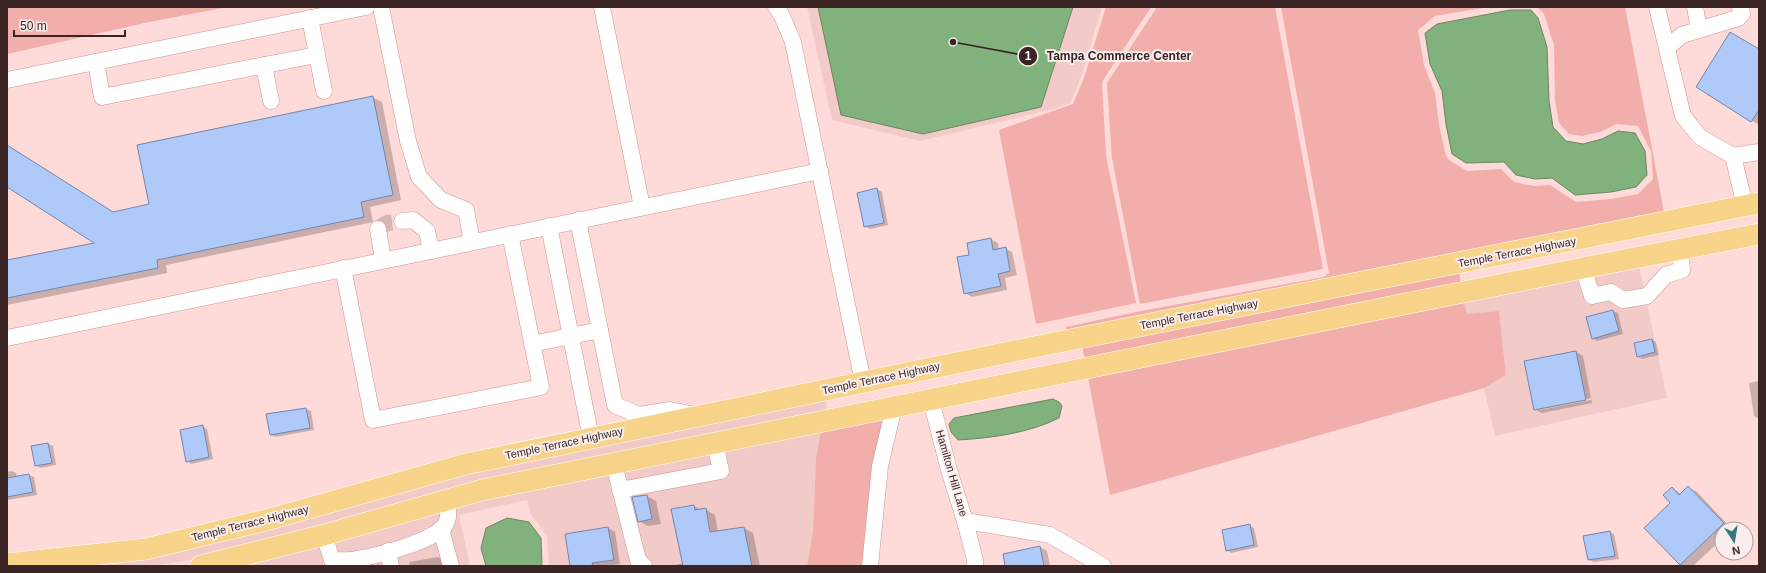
<svg xmlns="http://www.w3.org/2000/svg" width="1766" height="573" font-family="Arial,sans-serif">
	<style>
		.built { fill: #f2cbc8 }
		.green { fill: #f1aeab }
		.water { fill: #81b17c; stroke: #6c8762 }
		.shadow { fill: #0003; fill-rule: evenodd }
		.building { fill: #afcaf9; stroke: #7087b0 }
		.lines { fill: none; stroke-linecap: round; stroke-linejoin: round }
		.minor-tunnel { stroke: #d7b6b4; stroke-width: 16; stroke-dasharray: 16 8; stroke-linecap: butt }
		.minor-casing { stroke: #cc9492; stroke-width: 17 }
		.major-casing { stroke: #fff; stroke-width: 22 }
		.minor { stroke: #fff; stroke-width: 16 }
		.major { stroke: #f7d48a; stroke-width: 21 }
		.labels { text-anchor: middle; dominant-baseline: central; stroke-width: 4; stroke-linejoin: round; paint-order: stroke }
		.street-label { font-size: 11px; fill: #3a2424; stroke: #faeeed }
		.leader { fill: none; stroke: #3a2424; stroke-width: 1.5 }
		.callout-dot { fill: #3a2424; stroke: #faeeed; stroke-width: 1.5 }
		.mark-label { font-size: 12px; text-anchor: middle; font-weight: bold; fill: #fff }
		.callout-label { font-size: 12px; text-anchor: middle; font-weight: bold; fill: #3a2424; stroke: #faeeed; stroke-width: 4; stroke-linejoin: round; paint-order: stroke }
	</style>
	<rect width="100%" height="100%" fill="#fedad8"/>
	<!-- built -->
	<g class="built">
		<path d="M 807,7 L 1102,7 L 1081,77 L 1070,103 L 1053,109 L 920,141 L 832,120 Z"/>
		<path d="M 1639,266 L 1667,398 L 1495,436 L 1484,388 L 1506,375 L 1499,311 L 1467,314 L 1464,301 Z"/>
		<path d="M 825,398 L 827,407 L 825,412 L 322,527 L 189,560 L 154,566 L 78,566 L 468,472 Z"/>
		<path d="M 821,430 L 816,458 L 813,531 L 807,566 L 549,566 L 547,535 L 531,515 L 527,500 L 459,515 L 470,566 L 236,566 L 484,499 Z"/>
	</g>
	<!-- green -->
	<g class="green">
		<path d="M 7,7 L 228,7 L 149,22 L 7,54 Z"/>
		<path d="M 1106,7 L 1151,7 L 1102,82 L 1106,156 L 1136,303 L 1036,324 L 999,130 L 1073,104 L 1084,78 Z"/>
		<path d="M 1157,7 L 1275,7 L 1323,269 L 1140,304 L 1112,158 L 1107,83 Z"/>
		<path d="M 1281,7 L 1489,7 L 1435,16 L 1418,30 L 1424,65 L 1435,93 L 1439,125 L 1446,156 L 1449,160 L 1467,171 L 1501,169 L 1514,182 L 1534,186 L 1550,185 L 1576,202 L 1611,199 L 1638,194 L 1653,179 L 1651,151 L 1638,126 L 1617,124 L 1600,132 L 1582,136 L 1569,134 L 1559,123 L 1555,100 L 1554,45 L 1544,14 L 1537,7 L 1625,7 L 1664,212 L 1067,331 L 1066,327 L 1141,311 L 1324,277 L 1329,273 Z"/>
		<path d="M 1459,272 L 1461,284 L 1085,360 L 1082,346 Z"/>
		<path d="M 1464,301 L 1467,314 L 1499,311 L 1506,375 L 1484,388 L 1110,495 L 1088,377 Z"/>
		<path d="M 877,419 L 890,423 L 872,566 L 807,566 L 813,531 L 816,458 L 821,430 Z"/>
	</g>
	<!-- water -->
	<g class="water">
		<path d="M 818,7 L 1073,7 L 1041,107 L 923,134 L 841,115 Z"/>
		<path d="M 1510,10 L 1531,10 L 1538,18 L 1547,47 L 1549,101 L 1553,127 L 1566,141 L 1583,144 L 1602,139 L 1618,131 L 1635,133 L 1645,151 L 1647,175 L 1636,187 L 1611,192 L 1575,195 L 1552,178 L 1535,179 L 1516,175 L 1504,162 L 1466,163 L 1452,154 L 1446,124 L 1442,91 L 1430,64 L 1425,33 L 1437,24 Z"/>
		<path d="M 1053,399 L 1059,402 L 1062,406 L 1059,418 C 1029,433 992,438 958,440 L 951,432 L 949,424 L 954,418 Z"/>
		<path d="M 507,518 L 529,522 L 541,538 L 542,566 L 486,566 L 481,548 L 486,528 Z"/>
	</g>
	<!-- shadow -->
	<g class="shadow">
		<path d="M 1759,50 L 1759,125 L 1697,87 Z"/>
		<path d="M 372,97 L 382,102 L 401,200 L 370,207 L 373,222 L 166,265 L 167,273 L 7,305 L 7,261 L 96,243 L 7,185 L 7,145 L 113,213 L 151,205 Z"/>
		<path d="M 877,189 L 882,192 L 888,225 L 870,229 L 865,226 L 859,193 Z"/>
		<path d="M 991,239 L 998,243 L 999,250 L 1005,248 L 1012,252 L 1017,275 L 1005,278 L 1007,290 L 972,297 L 965,293 L 970,255 Z"/>
		<path d="M 1613,311 L 1618,313 L 1623,334 L 1597,341 L 1593,338 Z"/>
		<path d="M 1652,340 L 1656,342 L 1659,355 L 1642,359 L 1638,356 Z"/>
		<path d="M 1576,352 L 1583,356 L 1592,403 L 1542,413 L 1535,409 ZM 1591,398 L 1591,400 L 1540,410 L 1540,408 Z"/>
		<path d="M 1759,381 L 1759,419 L 1754,416 L 1749,383 Z"/>
		<path d="M 306,409 L 311,411 L 314,430 L 275,437 L 271,435 L 267,415 Z"/>
		<path d="M 202,426 L 207,429 L 213,459 L 191,464 L 187,461 Z"/>
		<path d="M 48,444 L 53,446 L 56,465 L 40,468 L 36,465 L 32,447 Z"/>
		<path d="M 12,471 L 16,473 L 17,477 L 29,475 L 34,477 L 37,495 L 7,500 L 7,472 Z"/>
		<path d="M 1688,487 L 1697,492 L 1732,529 L 1722,529 L 1722,539 L 1693,566 L 1683,566 L 1680,564 L 1671,503 L 1672,488 L 1681,494 Z"/>
		<path d="M 647,496 L 656,501 L 661,524 L 648,526 L 639,521 L 633,498 Z"/>
		<path d="M 694,506 L 701,510 L 705,509 L 715,515 L 718,532 L 744,528 L 753,533 L 760,566 L 671,566 L 683,563 Z"/>
		<path d="M 1250,526 L 1254,528 L 1258,547 L 1231,553 L 1227,550 Z"/>
		<path d="M 608,528 L 615,532 L 620,564 L 604,566 L 571,566 Z"/>
		<path d="M 1610,532 L 1614,534 L 1619,559 L 1594,562 L 1589,560 Z"/>
		<path d="M 1040,547 L 1047,551 L 1050,566 L 1006,566 Z"/>
		<path d="M 438,557 L 447,562 L 449,566 L 410,566 L 409,562 Z"/>
	</g>
	<!-- building -->
	<g class="building">
		<path d="M 1730,32 L 1759,49 L 1759,110 L 1751,122 L 1696,87 Z"/>
		<path d="M 373,96 L 393,195 L 361,202 L 364,217 L 157,260 L 158,268 L 7,298 L 7,260 L 94,243 L 7,187 L 7,145 L 113,212 L 149,204 L 137,145 Z"/>
		<path d="M 877,188 L 884,223 L 864,227 L 857,193 Z"/>
		<path d="M 991,238 L 993,250 L 1006,247 L 1010,271 L 998,274 L 1001,286 L 964,294 L 957,257 L 969,255 L 967,243 Z"/>
		<path d="M 1613,310 L 1619,331 L 1592,339 L 1586,317 Z"/>
		<path d="M 1652,339 L 1655,352 L 1637,357 L 1634,343 Z"/>
		<path d="M 1576,351 L 1586,400 L 1534,410 L 1524,361 Z"/>
		<path d="M 306,408 L 310,428 L 270,435 L 266,414 Z"/>
		<path d="M 203,425 L 209,457 L 186,462 L 180,430 Z"/>
		<path d="M 48,443 L 52,463 L 35,466 L 31,446 Z"/>
		<path d="M 29,474 L 33,492 L 7,497 L 7,478 Z"/>
		<path d="M 1688,486 L 1724,523 L 1680,565 L 1644,528 L 1670,503 L 1663,495 L 1672,487 L 1679,495 Z"/>
		<path d="M 647,495 L 652,519 L 638,522 L 632,497 Z"/>
		<path d="M 694,505 L 695,510 L 706,508 L 710,532 L 744,527 L 752,566 L 683,566 L 671,509 Z"/>
		<path d="M 1250,524 L 1254,545 L 1226,551 L 1222,530 Z"/>
		<path d="M 608,527 L 614,560 L 592,563 L 593,566 L 570,566 L 565,534 Z"/>
		<path d="M 1610,531 L 1615,556 L 1588,560 L 1583,536 Z"/>
		<path d="M 1040,546 L 1044,566 L 1005,566 L 1003,554 Z"/>
	</g>
	<g class="lines">
		<!-- minor-tunnel -->
		<path class="minor-tunnel" d="M 378,229 L 387,223 L 402,221"/>
		<defs>
			<g id="minor">
				<path d="M 381,7 L 408,141 L 419,177 L 441,200 L 466,210 L 472,242"/>
				<path d="M 602,7 L 642,207"/>
				<path d="M 776,7 L 782,16 L 793,42 L 863,382"/>
				<path d="M 1657,7 L 1683,116 L 1700,137 L 1733,156"/>
				<path d="M 1695,7 L 1699,30"/>
				<path d="M 310,18 L 324,91"/>
				<path d="M 1667,48 L 1682,35 L 1738,18 L 1742,14 L 1740,7"/>
				<path d="M 96,62 L 102,97 L 316,55"/>
				<path d="M 264,65 L 271,101"/>
				<path d="M 7,80 L 366,7"/>
				<path d="M 1745,206 L 1733,156 L 1759,152"/>
				<path d="M 578,220 L 615,405 L 639,415 L 670,410 L 695,415"/>
				<path d="M 402,221 L 413,220 L 427,231 L 431,251"/>
				<path d="M 549,226 L 591,438"/>
				<path d="M 378,229 L 383,260"/>
				<path d="M 343,268 L 373,420 L 541,387 L 510,234"/>
				<path d="M 1583,268 L 1592,296 L 1611,292 L 1623,300 L 1647,296 L 1666,275 L 1682,270 L 1680,249"/>
				<path d="M 7,338 L 820,171"/>
				<path d="M 532,344 L 600,330"/>
				<path d="M 931,400 L 949,470 L 965,521 L 1050,535 L 1103,566"/>
				<path d="M 614,464 L 638,560 L 644,566"/>
				<path d="M 620,490 L 721,471 L 715,443"/>
				<path d="M 965,521 L 975,560 L 975,566"/>
				<path d="M 441,529 L 451,566"/>
				<path d="M 324,535 L 332,560 C 340,560 349,561 357,559 C 378,556 429,542 444,527 C 450,520 448,508 448,500"/>
				<path d="M 388,551 L 391,566"/>
				<path d="M 870,566 L 880,466 L 894,407"/>
			</g>
			<g id="major">
				<path d="M 7,564 L 146,549 L 270,519 L 466,464 L 1034,347 L 1759,203"/>
				<path d="M 201,566 L 324,535 L 482,490 L 1583,268 L 1759,234"/>
			</g>
		</defs>
		<!-- minor casing -->
		<use href="#minor" class="minor-casing"/>
		<!-- major casing -->
		<use href="#major" class="major-casing"/>
		<!-- minor -->
		<use href="#minor" class="minor"/>
		<!-- major -->
		<use href="#major" class="major"/>
	</g>
	<g class="labels">
		<!-- street labels -->
		<g class="street-label">
			<text transform="translate(1517 252) rotate(-11)">Temple Terrace Highway</text>
			<text transform="translate(1199 314) rotate(-11)">Temple Terrace Highway</text>
			<text transform="translate(881 378) rotate(-12)">Temple Terrace Highway</text>
			<text transform="translate(564 443) rotate(-12)">Temple Terrace Highway</text>
			<text transform="translate(952 473) rotate(74)">Hamilton Hill Lane</text>
			<text transform="translate(250 523) rotate(-14)">Temple Terrace Highway</text>
		</g>
	</g>
	<!-- callouts -->
	<path class="leader" d="M953 42L1028 56"/>
	<g class="callout-dot">
		<circle cx="953" cy="42" r="4"/>
		<circle cx="1028" cy="56" r="10"/>
	</g>
	<g class="mark-label">
		<text x="1028" y="60">1</text>
	</g>
	<g class="callout-label">
		<text x="1119" y="60">Tampa Commerce Center</text>
	</g>
	<!-- border -->
	<rect width="1766" height="573" fill="none" stroke="#3a2424" stroke-width="16"/>
	<!-- north arrow -->
	<g transform="translate(1734 541) rotate(168)"><circle r="19" fill="#faeeed" stroke="#ad9d9d"/>
	<path d="M0-3L7 15L0 10L-7 15Z" fill="#30797e"/>
	<text y="-6" font-size="11" font-weight="bold" text-anchor="middle" fill="#3a2424">N</text>
	</g>
	<!-- scale -->
	<path d="M14 30v6h111v-6" fill="none" stroke="#3a2424" stroke-width="2"/>
	<text x="20" y="30" font-size="12" fill="#3a2424" stroke="#faeeed" stroke-width="3" paint-order="stroke">50 m</text>
</svg>
